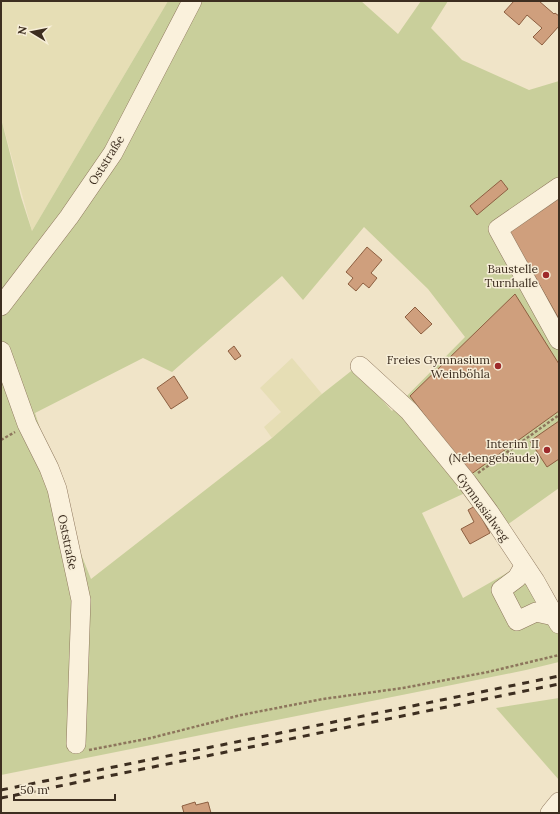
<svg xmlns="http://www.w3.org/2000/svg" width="560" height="814" font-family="Lora,serif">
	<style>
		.farmland { fill: #e6deb5 }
		.green { fill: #c9cf9b; fill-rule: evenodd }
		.building { fill: #cf9f7d; stroke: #8d5f41 }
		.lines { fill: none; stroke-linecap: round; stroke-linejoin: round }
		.minor-casing { stroke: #8d765c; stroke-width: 20 }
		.path { stroke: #8d765c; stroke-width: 2.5; stroke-dasharray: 3 2; stroke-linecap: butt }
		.minor { stroke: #faf1dc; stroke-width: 19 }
		.rail { stroke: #3d2e20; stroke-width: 3; stroke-dasharray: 7 7; stroke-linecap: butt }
		.poi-dot { fill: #9e2a2b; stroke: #f7eed8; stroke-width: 1.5 }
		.labels { text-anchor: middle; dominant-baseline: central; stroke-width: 3; stroke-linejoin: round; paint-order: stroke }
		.street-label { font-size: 12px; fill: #3d2e20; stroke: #f7eed8 }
		.poi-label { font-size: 12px; fill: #3d2e20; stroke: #f7eed8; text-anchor: end }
	</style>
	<rect width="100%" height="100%" fill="#f0e4c8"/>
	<!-- farmland -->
	<g class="farmland">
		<path d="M 1,1 L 168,1 L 32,231 L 1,118 Z"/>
		<path d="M 292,358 L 322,394 L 272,438 L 264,427 L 281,412 L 260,388 Z"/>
	</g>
	<!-- green -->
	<g class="green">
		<path d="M 168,1 L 361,1 L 398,34 L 421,1 L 448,1 L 431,28 L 462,60 L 529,90 L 559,81 L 559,488 L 507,525 L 478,487 L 422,513 L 463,598 L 512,570 L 559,615 L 559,662 L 526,670 L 417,692 L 1,775 L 1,118 L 21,197 L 32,231 ZM 364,227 L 428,289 L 465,337 L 392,411 L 355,368 L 322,394 L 272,438 L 91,579 L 81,554 L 35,413 L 143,358 L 172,372 L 282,276 L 303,300 Z"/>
		<path d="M 559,698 L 559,780 L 496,708 Z"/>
	</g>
	<!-- building -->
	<g class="building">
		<path d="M 514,1 L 539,1 L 554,14 L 555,13 L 559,16 L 559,26 L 542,45 L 533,37 L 542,28 L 527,15 L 519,25 L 504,12 Z"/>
		<path d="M 501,180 L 508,189 L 477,215 L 470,206 Z"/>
		<path d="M 559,197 L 559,319 L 508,230 Z"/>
		<path d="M 367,247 L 382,260 L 371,273 L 377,278 L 369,288 L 363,283 L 356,291 L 348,284 L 353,278 L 346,272 Z"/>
		<path d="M 515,294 L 559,364 L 559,411 L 470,475 L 410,396 Z"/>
		<path d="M 415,307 L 432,324 L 421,334 L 405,317 Z"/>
		<path d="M 234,346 L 241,356 L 235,360 L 228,351 Z"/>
		<path d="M 174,376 L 188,398 L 171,409 L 157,388 Z"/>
		<path d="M 559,421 L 559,459 L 547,467 L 530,441 Z"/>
		<path d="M 475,506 L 490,533 L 470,544 L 461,529 L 474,522 L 468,510 Z"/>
		<path d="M 195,802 L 196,805 L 208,802 L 211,813 L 184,813 L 182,806 Z"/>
	</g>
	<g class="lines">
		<defs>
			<g id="minor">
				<path d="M 559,187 L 498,229 L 559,340"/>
				<path d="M 1,306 L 69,217 L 113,153 L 192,1"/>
				<path d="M 1,351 L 27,424 L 49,468 L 57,489 L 81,600 L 76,744"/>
				<path d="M 360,366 L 409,411 L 467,482 L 489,512 L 535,581 L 559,624"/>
				<path d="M 524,566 L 517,578 L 501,590 L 517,621 L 536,612 L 554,616"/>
				<path d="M 550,813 L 559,802"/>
			</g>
		</defs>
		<!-- minor casing -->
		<use href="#minor" class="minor-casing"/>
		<!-- path -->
		<g class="path">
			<path d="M 1,440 L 15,432"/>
			<path d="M 478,473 L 559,415"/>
			<path d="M 89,750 L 151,738 L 241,715 L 323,699 L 403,688 L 488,672 L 559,655"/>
		</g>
		<!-- minor -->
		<use href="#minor" class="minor"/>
		<!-- rail -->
		<g class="rail">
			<path d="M 1,790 L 559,676"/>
			<path d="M 1,798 L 559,684"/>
		</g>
	</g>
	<!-- markers -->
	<g class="poi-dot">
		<circle cx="546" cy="275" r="4"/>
		<circle cx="498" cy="366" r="4"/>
		<circle cx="547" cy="450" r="4"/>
	</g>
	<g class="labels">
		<!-- street labels -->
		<g class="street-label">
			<text transform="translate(106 160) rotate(-58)">Oststraße</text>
			<text transform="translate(483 507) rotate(54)">Gymnasialweg</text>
			<text transform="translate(68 542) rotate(78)">Oststraße</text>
		</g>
		<!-- poi labels -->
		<g class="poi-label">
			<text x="538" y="268">Baustelle<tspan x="538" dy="14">Turnhalle</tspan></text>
			<text x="490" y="359">Freies Gymnasium<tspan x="490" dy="14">Weinböhla</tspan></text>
			<text x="539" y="443">Interim II<tspan x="539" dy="14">(Nebengebäude)</tspan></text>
		</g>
	</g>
	<!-- border -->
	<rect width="560" height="814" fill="none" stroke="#3d2e20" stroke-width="4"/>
	<!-- north arrow -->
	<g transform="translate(32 32) rotate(280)" stroke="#f7eed8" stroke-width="3" paint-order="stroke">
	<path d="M0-3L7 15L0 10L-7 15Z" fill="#3d2e20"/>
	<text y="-6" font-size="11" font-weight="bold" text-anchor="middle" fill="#3d2e20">N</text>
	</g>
	<!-- scale -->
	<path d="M14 794v6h101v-6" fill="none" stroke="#3d2e20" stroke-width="2"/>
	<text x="20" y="794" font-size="12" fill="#3d2e20" stroke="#f7eed8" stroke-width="3" paint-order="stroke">50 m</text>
</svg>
